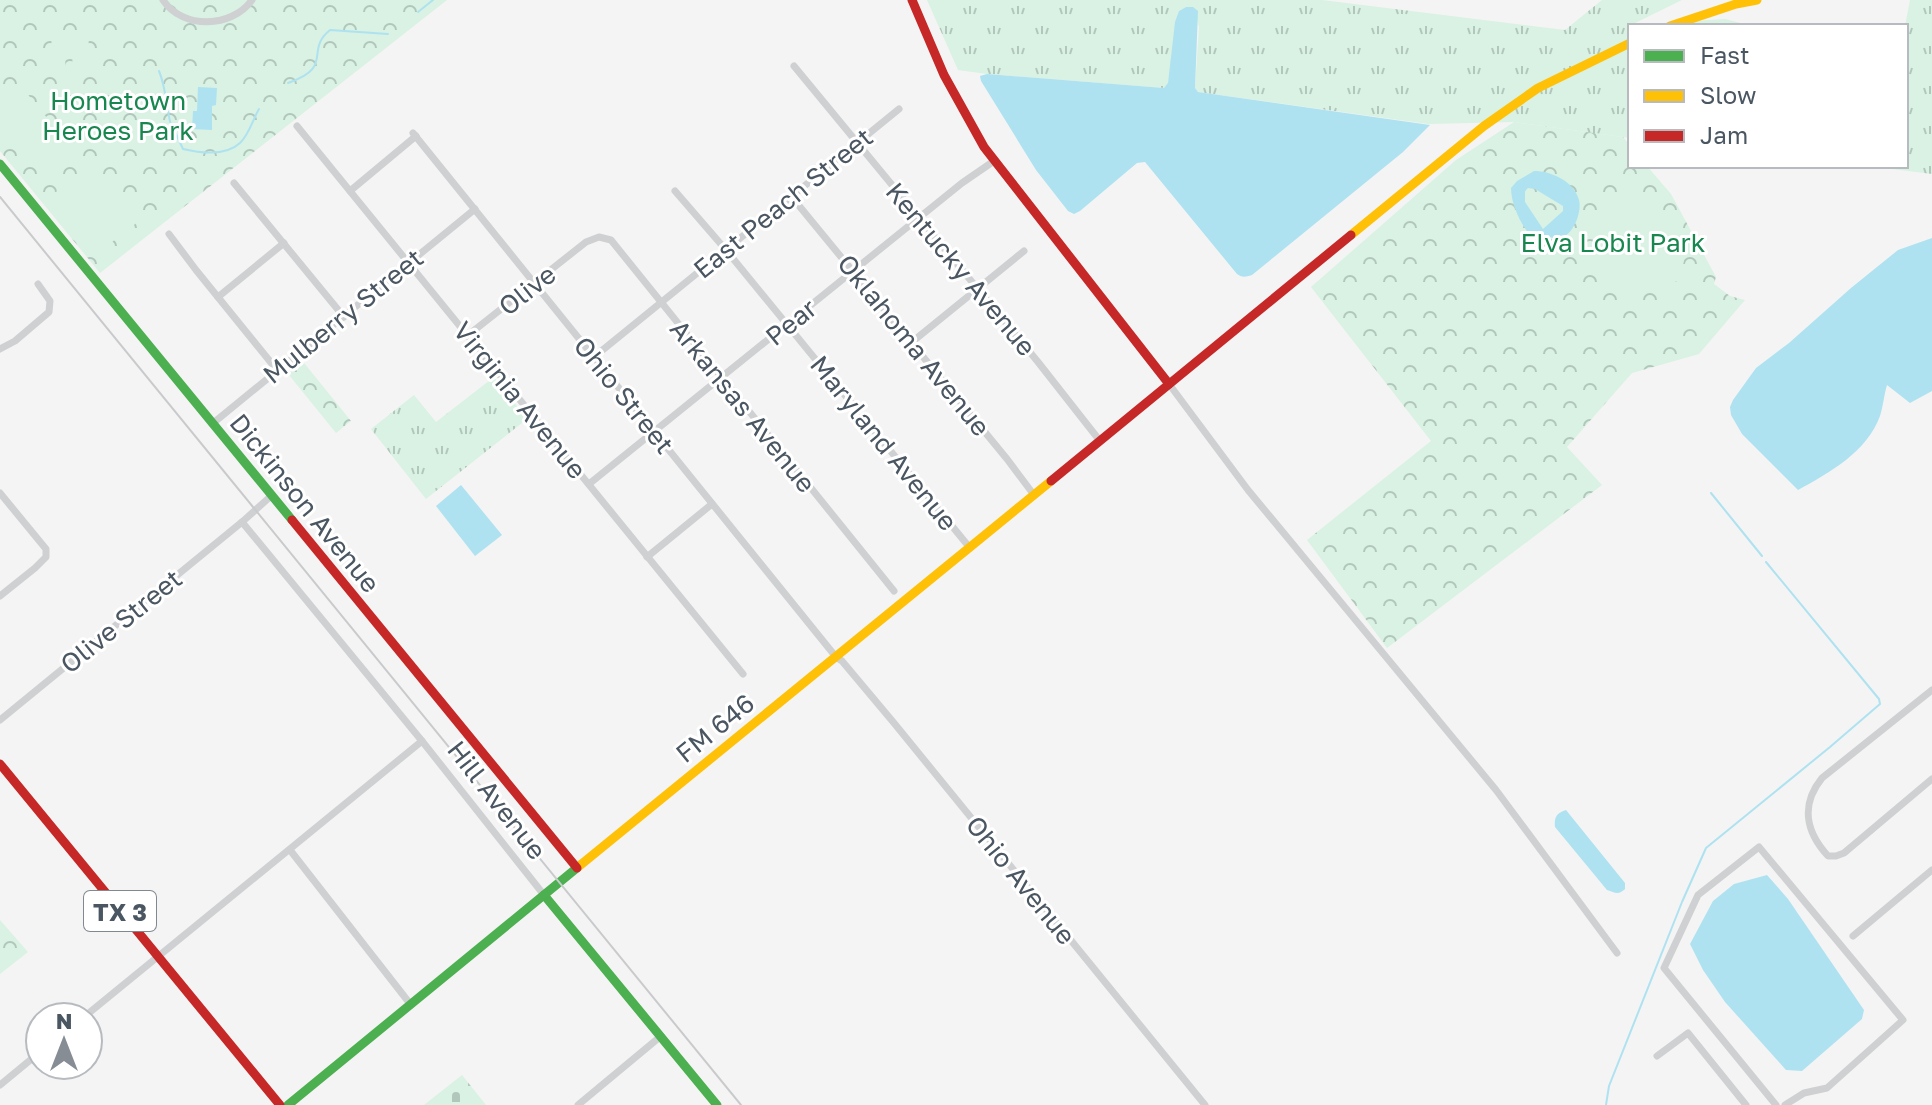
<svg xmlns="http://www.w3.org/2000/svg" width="1932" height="1105" font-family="'Golos Text',sans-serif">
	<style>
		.grass { fill: url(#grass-tufts) }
		.forest { fill: url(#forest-crowns) }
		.cemetery { fill: url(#cemetery-stones) }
		.pitch { fill: #d9f2e3 }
		.water { fill: #aee2f0; fill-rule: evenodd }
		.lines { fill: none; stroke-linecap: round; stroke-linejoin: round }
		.stream { stroke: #aee2f0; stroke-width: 2 }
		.street { stroke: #ced0d2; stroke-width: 7 }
		.fast { stroke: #4caf50; stroke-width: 9 }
		.slow { stroke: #ffc107; stroke-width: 9 }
		.jam { stroke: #c62828; stroke-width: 9 }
		.rail { stroke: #c9cacc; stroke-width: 2 }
		.labels { text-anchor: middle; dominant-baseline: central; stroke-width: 6; stroke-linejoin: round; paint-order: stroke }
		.shield { fill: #fff; stroke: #808990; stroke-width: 2 }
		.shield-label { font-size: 24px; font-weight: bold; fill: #4a5661 }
		.park-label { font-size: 26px; fill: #17864f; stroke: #fff }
		.street-label { font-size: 26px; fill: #4a5661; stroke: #fff }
	</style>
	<defs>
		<pattern id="grass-tufts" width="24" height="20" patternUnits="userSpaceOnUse" patternTransform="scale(2)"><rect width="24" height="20" fill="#d9f2e3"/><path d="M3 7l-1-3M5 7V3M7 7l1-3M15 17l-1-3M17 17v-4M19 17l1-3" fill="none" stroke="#b2c7bb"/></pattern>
		<pattern id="forest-crowns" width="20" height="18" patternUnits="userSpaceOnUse" patternTransform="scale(2)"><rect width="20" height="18" fill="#d9f2e3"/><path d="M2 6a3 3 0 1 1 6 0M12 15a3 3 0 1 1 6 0" fill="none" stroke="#b2c7bb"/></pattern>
		<pattern id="cemetery-stones" width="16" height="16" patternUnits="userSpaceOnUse" patternTransform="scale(2)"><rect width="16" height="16" fill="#d9f2e3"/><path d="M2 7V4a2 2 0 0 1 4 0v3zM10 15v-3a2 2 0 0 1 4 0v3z" fill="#b2c7bb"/></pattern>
	</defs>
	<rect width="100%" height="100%" fill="#f4f4f4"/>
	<!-- grass -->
	<g class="grass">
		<path d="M 927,0 L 1322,0 L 1565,30 L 1602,0 L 1682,0 L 1631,25 L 1725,19 L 1752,26 L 1630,26 L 1630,138 L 1514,122 L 1428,124 L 1198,92 L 1195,88 L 1199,27 L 1193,7 L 1186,7 L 1179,11 L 1168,84 L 1164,88 L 987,74 L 958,70 Z"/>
		<path d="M 1910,0 L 1932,0 L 1932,174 L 1868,166 L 1906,166 L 1906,26 L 1905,26 Z"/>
		<path d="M 494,377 L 527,419 L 426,499 L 371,429 L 414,395 L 436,422 Z"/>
	</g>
	<!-- forest -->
	<g class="forest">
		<path d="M 0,0 L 447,0 L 100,273 L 0,151 Z"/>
		<path d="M 1514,122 L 1623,137 L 1630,145 L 1630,166 L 1647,166 L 1671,194 L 1716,277 L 1714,284 L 1730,296 L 1745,300 L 1699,354 L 1632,373 L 1567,447 L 1602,485 L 1387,648 L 1307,540 L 1431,441 L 1311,287 L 1456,160 Z"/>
		<path d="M 300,358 L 351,421 L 336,433 L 285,370 Z"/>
		<path d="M 0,920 L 28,952 L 0,974 Z"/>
	</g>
	<!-- cemetery -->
	<path class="cemetery" d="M 462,1075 L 486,1105 L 424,1105 Z"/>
	<!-- pitch -->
	<g class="pitch">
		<path d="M 52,34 L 67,35 L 65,67 L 50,65 Z"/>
		<path d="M 74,35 L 89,36 L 87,68 L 72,67 Z"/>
		<path d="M 21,86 L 79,157 L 48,183 L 0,125 L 0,103 Z"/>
		<path d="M 92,163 L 139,221 L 98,253 L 51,196 Z"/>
		<path d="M 1617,192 L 1633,195 L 1661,206 L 1681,241 L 1684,258 L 1681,281 L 1644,286 L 1599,281 L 1593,273 L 1601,194 Z"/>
	</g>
	<!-- water -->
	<g class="water">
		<path d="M 1186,7 L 1193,7 L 1198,11 L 1195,88 L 1198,92 L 1430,125 L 1403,152 L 1252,275 C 1245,277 1243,278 1237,274 L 1145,162 L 1137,163 L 1080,211 L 1074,214 L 1068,211 L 1036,170 L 981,81 L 980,76 L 987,74 L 1164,88 L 1168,83 L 1175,22 L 1179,11 Z"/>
		<path d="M 198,87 L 217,88 L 216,105 L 212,106 L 212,130 L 192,129 L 193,111 L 197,111 Z"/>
		<path d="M 1534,171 C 1551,171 1574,181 1579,200 C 1582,212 1574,233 1562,238 C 1557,240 1554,238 1549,237 L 1539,243 C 1524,233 1511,206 1511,188 L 1517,181 ZM 1528,188 L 1535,189 L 1563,206 L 1563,211 L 1543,229 L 1525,202 L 1525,191 Z"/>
		<path d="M 1932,238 L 1932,391 L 1910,403 L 1887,385 C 1884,395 1883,407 1880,416 C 1867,452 1829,473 1798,490 L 1742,434 L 1731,415 L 1730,407 L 1733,400 L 1756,368 L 1789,343 L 1851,288 L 1898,250 Z"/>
		<path d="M 461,485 L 502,535 L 475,556 L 436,506 Z"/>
		<path d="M 1566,810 L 1625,883 L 1625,889 C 1619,895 1615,893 1607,890 L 1555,827 C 1554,818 1556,813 1566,810 Z"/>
		<path d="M 1767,875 L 1788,899 L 1864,1010 L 1862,1019 L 1802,1071 L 1786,1070 L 1725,1002 L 1703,970 L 1690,944 L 1713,901 L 1734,884 Z"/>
	</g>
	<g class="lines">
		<!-- stream -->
		<g class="stream">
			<path d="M 418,12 L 433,0"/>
			<path d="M 159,71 C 167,90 166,110 172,129"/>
			<path d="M 288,83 C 335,67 304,51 330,30 L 388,34"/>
			<path d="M 176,134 L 183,149 C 200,153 226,156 240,143 C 249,135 253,119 259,109"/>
			<path d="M 1711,493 L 1762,556"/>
			<path d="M 1606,1105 L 1609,1086 L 1682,902 L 1706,848 L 1830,747 L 1880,704 L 1879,699 L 1766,562"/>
		</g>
		<!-- street -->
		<g class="street">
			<path d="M 163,0 C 183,30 232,28 252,0"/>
			<path d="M 794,66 L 1038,362 L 1100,441"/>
			<path d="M 297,126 L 743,674"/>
			<path d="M 413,133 L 836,657 L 842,661 L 894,723 L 1205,1105"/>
			<path d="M 234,183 L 344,317"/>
			<path d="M 350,191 L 416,136"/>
			<path d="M 675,191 L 726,250 L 970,548"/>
			<path d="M 791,196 L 1007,459 L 1034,495"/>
			<path d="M 169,234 L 196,270 L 277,370"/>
			<path d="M 218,297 L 284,243"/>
			<path d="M 467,336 L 586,242 L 599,237 L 611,240 L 894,591"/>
			<path d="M 912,342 L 1024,251"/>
			<path d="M 0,349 L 15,341 L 49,312 L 50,301 L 38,284"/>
			<path d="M 594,357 L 899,109"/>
			<path d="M 1169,384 L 1248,490 L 1496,790 L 1617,953"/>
			<path d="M 212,424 L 475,209"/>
			<path d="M 589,484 L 962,183 L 994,161"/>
			<path d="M 0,493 L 46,549 L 46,557 L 35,568 L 0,596"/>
			<path d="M 242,522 L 422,741 L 544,895"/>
			<path d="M 647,557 L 712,504"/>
			<path d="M 1932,690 L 1822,778 C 1801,804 1805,831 1828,856 L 1836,856 L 1844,853 L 1932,779"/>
			<path d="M 0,720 L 242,522 L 271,496"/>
			<path d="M 290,850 L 411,1005"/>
			<path d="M 1853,936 L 1932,870"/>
			<path d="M 84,1017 L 422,741"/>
			<path d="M 1657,1056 L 1688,1033 L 1746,1105"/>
			<path d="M 0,1085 L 40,1052"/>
			<path d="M 578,1105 L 661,1036"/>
			<path d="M 1776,1105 L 1664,968 L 1698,895 L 1759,847 L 1903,1020 L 1827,1088 L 1804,1093 L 1785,1105"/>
		</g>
		<!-- fast -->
		<g class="fast">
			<path d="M 0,164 L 292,520"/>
			<path d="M 544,895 L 717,1105"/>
			<path d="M 288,1105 L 578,867"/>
		</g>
		<!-- slow -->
		<g class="slow">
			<path d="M 1670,26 L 1736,4 L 1757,0"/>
			<path d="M 1351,235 L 1484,126 L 1538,88 L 1630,43"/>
			<path d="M 578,867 L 1051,481"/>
		</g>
		<!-- jam -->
		<g class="jam">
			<path d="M 912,0 L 944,75 L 984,147 L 1169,384"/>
			<path d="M 1051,481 L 1351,235"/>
			<path d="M 292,520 L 577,868"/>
			<path d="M 0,764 L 280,1105"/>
		</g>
		<!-- rail -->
		<path class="rail" d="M 0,197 L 741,1105"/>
	</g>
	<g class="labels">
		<!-- shield labels -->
		<rect class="shield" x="84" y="891" width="72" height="40" rx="6"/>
		<g class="shield-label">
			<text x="120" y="911">TX 3</text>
		</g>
		<!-- park labels -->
		<g class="park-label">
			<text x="118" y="100">Hometown<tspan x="118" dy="30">Heroes Park</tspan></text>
			<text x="1613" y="242">Elva Lobit Park</text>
		</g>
		<!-- street labels -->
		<g class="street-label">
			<text transform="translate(783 203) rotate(-39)">East Peach Street</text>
			<text transform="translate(961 269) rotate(50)">Kentucky Avenue</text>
			<text transform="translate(527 290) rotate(-38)">Olive</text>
			<text transform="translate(343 316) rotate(-39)">Mulberry Street</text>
			<text transform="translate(791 322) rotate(-39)">Pear</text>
			<text transform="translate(914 345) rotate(51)">Oklahoma Avenue</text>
			<text transform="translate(624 395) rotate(51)">Ohio Street</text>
			<text transform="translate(520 400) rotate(51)">Virginia Avenue</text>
			<text transform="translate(743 406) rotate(51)">Arkansas Avenue</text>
			<text transform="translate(884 443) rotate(51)">Maryland Avenue</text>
			<text transform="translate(305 503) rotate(51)">Dickinson Avenue</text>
			<text transform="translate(121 621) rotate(-39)">Olive Street</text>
			<text transform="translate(715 728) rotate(-39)">FM 646</text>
			<text transform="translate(497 800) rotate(52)">Hill Avenue</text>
			<text transform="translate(1021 880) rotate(51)">Ohio Avenue</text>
		</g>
	</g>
	<!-- legend -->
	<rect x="1628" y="24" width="280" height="144" fill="#ffffff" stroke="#b7bbc0" stroke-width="2"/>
	<rect x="1644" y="50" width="40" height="12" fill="#4caf50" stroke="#b7bbc0" stroke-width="2"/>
	<text x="1700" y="64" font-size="24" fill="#4a5661">Fast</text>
	<rect x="1644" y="90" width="40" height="12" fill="#ffc107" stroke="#b7bbc0" stroke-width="2"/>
	<text x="1700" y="104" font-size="24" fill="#4a5661">Slow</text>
	<rect x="1644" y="130" width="40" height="12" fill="#c62828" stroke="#b7bbc0" stroke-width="2"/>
	<text x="1700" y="144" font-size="24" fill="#4a5661">Jam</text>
	<!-- north arrow -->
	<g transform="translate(64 1041)"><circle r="38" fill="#ffffff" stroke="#b7bbc0" stroke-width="2"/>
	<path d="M0-6L14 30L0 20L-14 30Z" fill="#868d94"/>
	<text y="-12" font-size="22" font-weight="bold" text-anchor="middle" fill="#4a5661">N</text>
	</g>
</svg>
